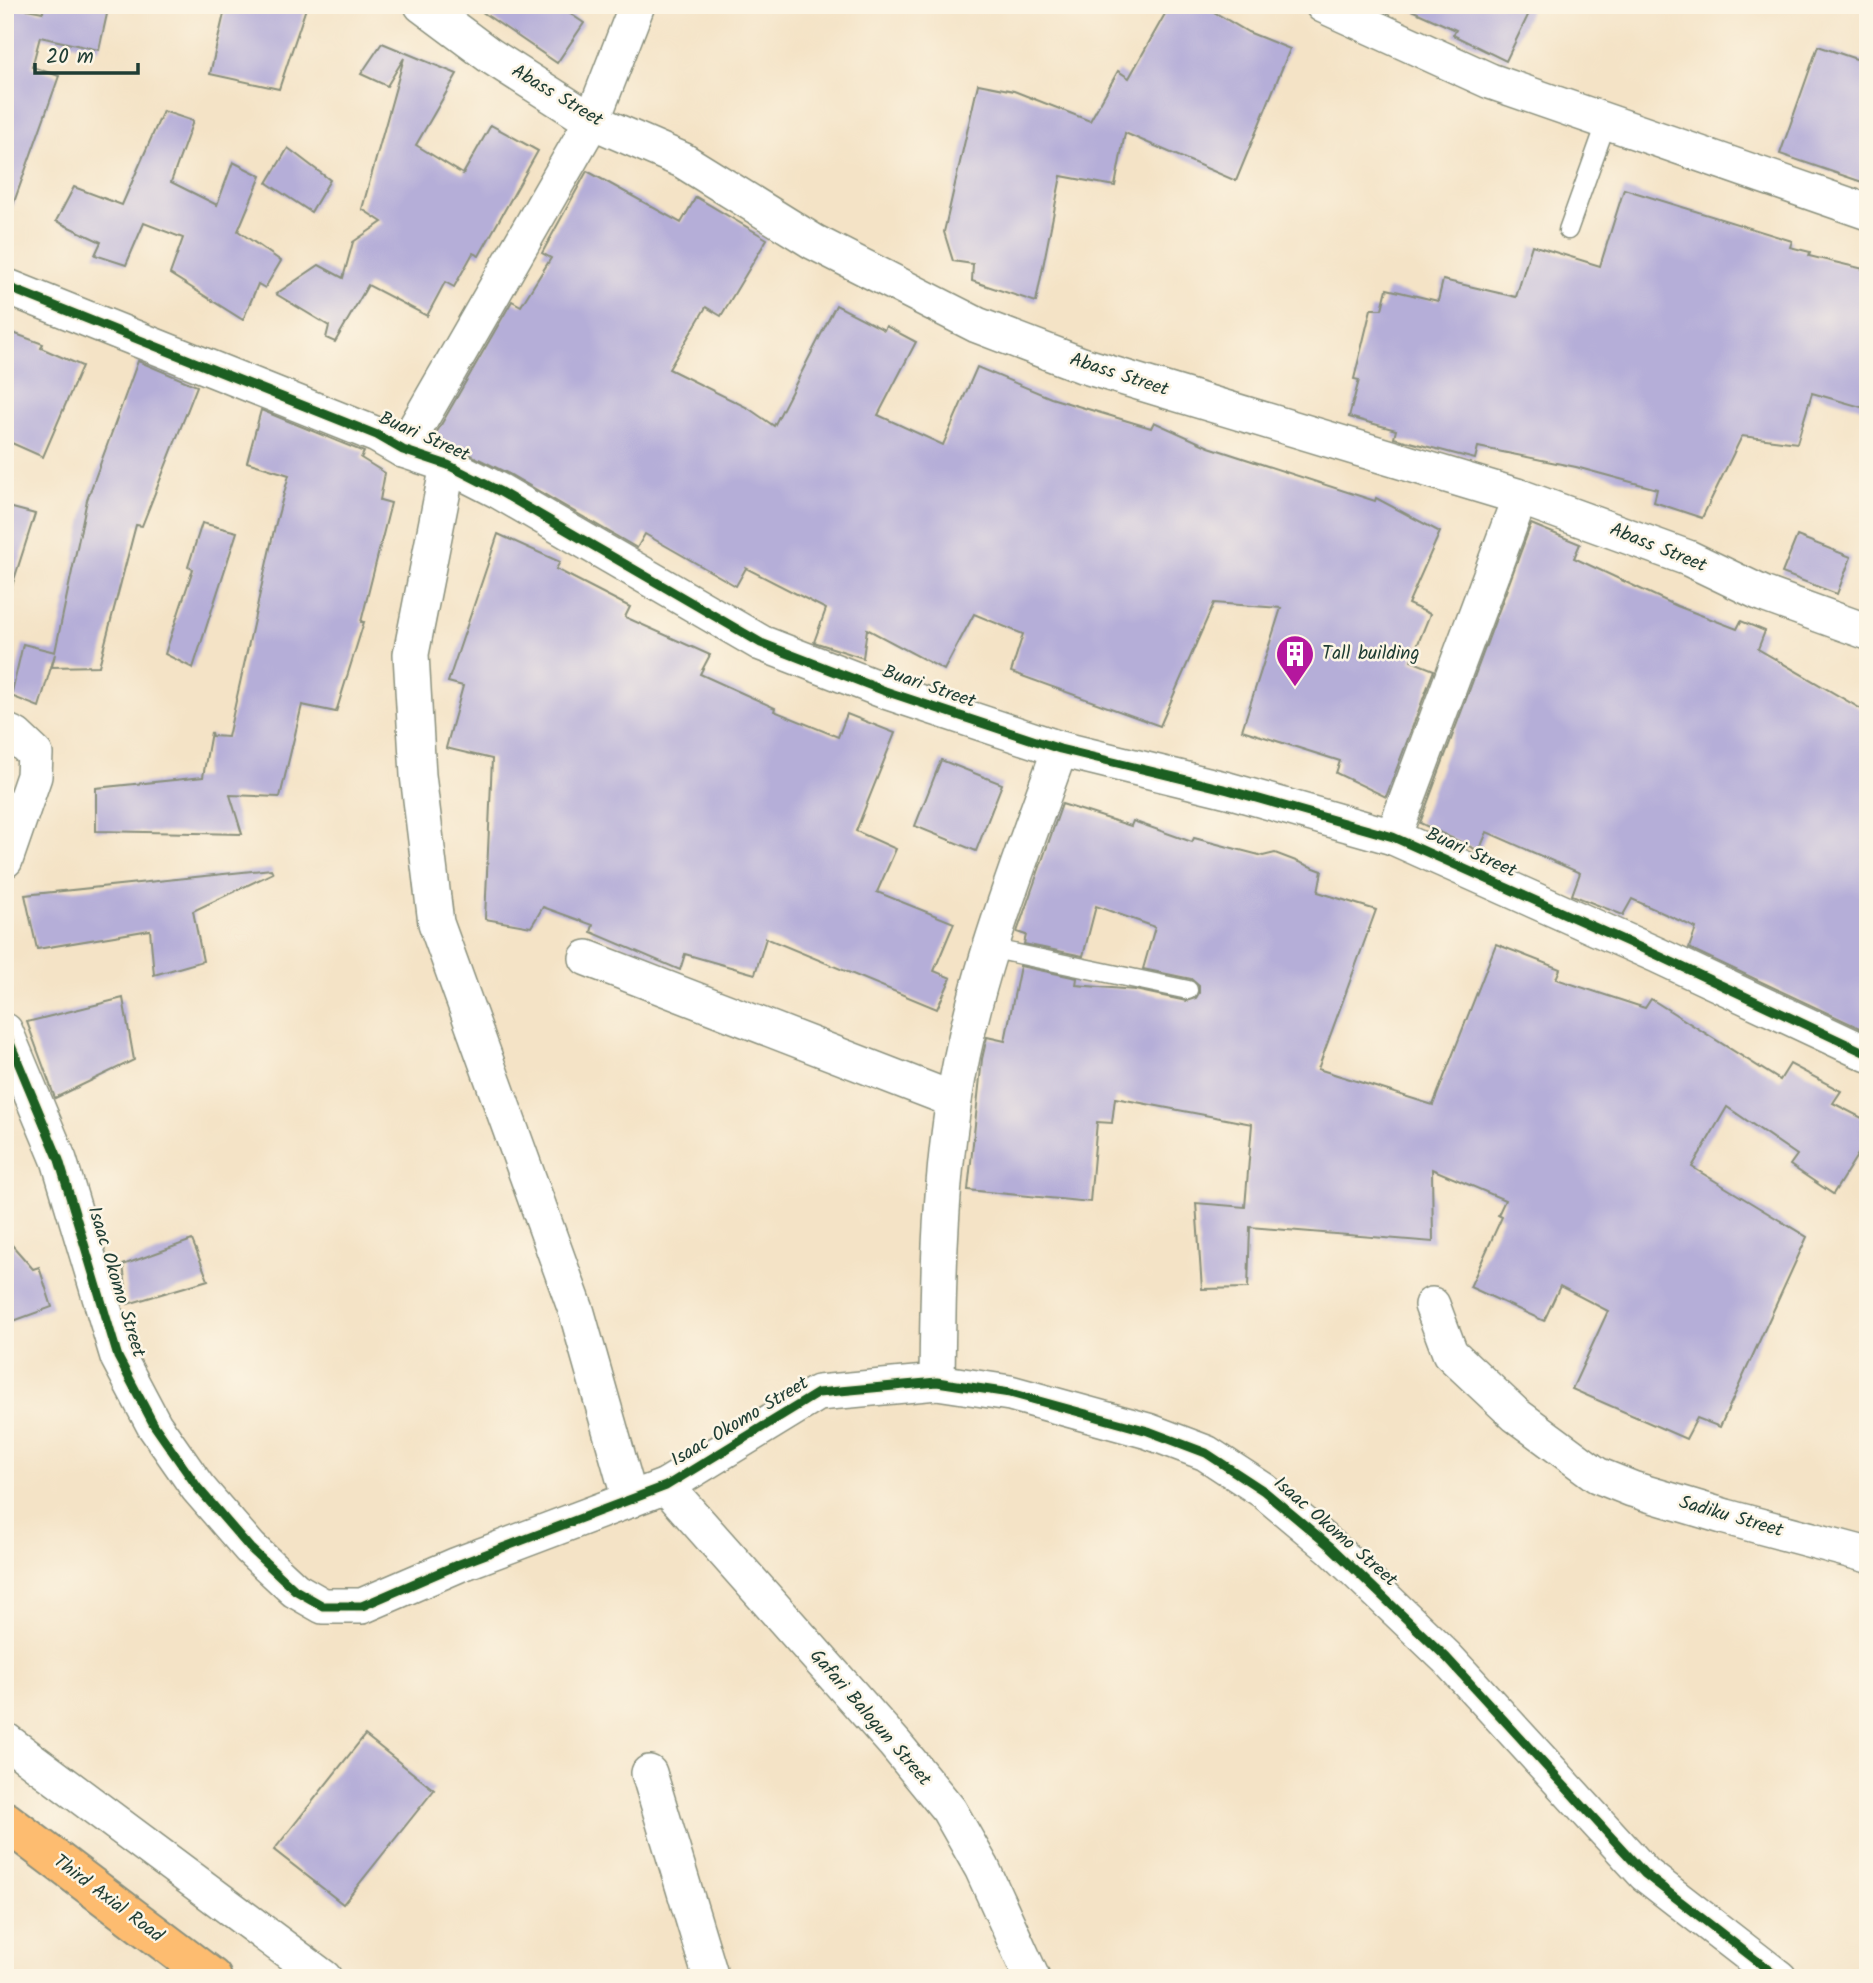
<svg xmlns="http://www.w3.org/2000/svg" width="1873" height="1983" font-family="Kalam,sans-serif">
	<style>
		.building { fill: #b5aed8 }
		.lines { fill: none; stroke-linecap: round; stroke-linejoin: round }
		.service-casing { stroke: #8a907d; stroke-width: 21 }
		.minor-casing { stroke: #8a907d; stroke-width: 38 }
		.motorway-casing { stroke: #8a907d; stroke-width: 42 }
		.service { stroke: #fff; stroke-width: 18 }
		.minor { stroke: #fff; stroke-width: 35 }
		.motorway { stroke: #fdbc70; stroke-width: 38 }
		.cycleway-casing { stroke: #fcf5e5; stroke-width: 13 }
		.cycleway { stroke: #1b5e20; stroke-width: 9 }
		.labels { text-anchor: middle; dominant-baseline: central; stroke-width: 5; stroke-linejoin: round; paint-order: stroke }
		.street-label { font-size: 19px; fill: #1f3d34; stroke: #fcf5e5 }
		.poi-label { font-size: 19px; fill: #1f3d34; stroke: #fcf5e5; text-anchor: start }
	</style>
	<rect width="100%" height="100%" fill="#fcf5e5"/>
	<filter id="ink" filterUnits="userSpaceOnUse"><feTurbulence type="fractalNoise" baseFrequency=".0143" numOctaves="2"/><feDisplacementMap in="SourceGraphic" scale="14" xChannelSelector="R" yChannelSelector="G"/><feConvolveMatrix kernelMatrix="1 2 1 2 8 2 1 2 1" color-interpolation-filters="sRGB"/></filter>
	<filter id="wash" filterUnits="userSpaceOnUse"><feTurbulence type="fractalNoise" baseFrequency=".00686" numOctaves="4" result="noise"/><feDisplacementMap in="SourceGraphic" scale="28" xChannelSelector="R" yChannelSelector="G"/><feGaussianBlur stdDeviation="1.57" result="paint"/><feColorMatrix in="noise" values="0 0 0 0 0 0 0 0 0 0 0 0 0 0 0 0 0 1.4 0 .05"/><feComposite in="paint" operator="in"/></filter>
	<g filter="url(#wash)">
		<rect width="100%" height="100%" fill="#f4e3c6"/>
		<g id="blocks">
			<!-- building -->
			<g class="building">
				<path d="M 5,5 L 43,12 L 44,5 L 109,5 L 99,50 L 40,37 L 32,67 L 59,76 L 9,216 L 5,215 Z"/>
				<path d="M 226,5 L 307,5 L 279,89 L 210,74 Z"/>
				<path d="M 472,5 L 557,5 L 584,23 L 557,63 Z"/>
				<path d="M 1170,5 L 1202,5 L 1248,32 L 1290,49 L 1236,181 L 1125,133 L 1115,186 L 1061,176 L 1036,302 L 972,281 L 973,264 L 953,261 L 944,232 L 978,84 L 1014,91 L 1090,121 L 1118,71 L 1129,78 Z"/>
				<path d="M 1400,5 L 1533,5 L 1506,61 L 1453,35 L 1456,30 Z"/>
				<path d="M 382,43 L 457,74 L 416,145 L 463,174 L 491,125 L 538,151 L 479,256 L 473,253 L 454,287 L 445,282 L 427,316 L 368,285 L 335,342 L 326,338 L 329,326 L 276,294 L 319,265 L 343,278 L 353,242 L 382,222 L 362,209 L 404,58 L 387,86 L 361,74 Z"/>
				<path d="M 1818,46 L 1868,63 L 1868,184 L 1780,154 Z"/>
				<path d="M 163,111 L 193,121 L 171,182 L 217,205 L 233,162 L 261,176 L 238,231 L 281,261 L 265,288 L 258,284 L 243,320 L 170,274 L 183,238 L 144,223 L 126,265 L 95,255 L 101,242 L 56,221 L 74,187 L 122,205 Z"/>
				<path d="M 288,148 L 330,180 L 311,212 L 267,183 Z"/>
				<path d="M 587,171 L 681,223 L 696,197 L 767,239 L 721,316 L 706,307 L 669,369 L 748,408 L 774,426 L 836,305 L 884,330 L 886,326 L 916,342 L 878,415 L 943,445 L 977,367 L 1051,398 L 1151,428 L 1154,422 L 1209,447 L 1375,501 L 1376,498 L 1440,532 L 1408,604 L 1430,614 L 1411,661 L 1434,670 L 1386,797 L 1336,773 L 1340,761 L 1242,730 L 1281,608 L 1214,603 L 1160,726 L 1011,672 L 1023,634 L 974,614 L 944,670 L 867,629 L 863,658 L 814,642 L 826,609 L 746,568 L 736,586 L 645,534 L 637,548 L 509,474 L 434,437 L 512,301 L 521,306 L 551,258 L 542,253 Z"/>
				<path d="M 1624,189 L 1792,241 L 1790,247 L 1810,252 L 1809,256 L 1868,270 L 1868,409 L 1812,393 L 1797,443 L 1742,436 L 1702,518 L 1654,502 L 1657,489 L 1576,467 L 1478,447 L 1475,459 L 1394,438 L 1396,430 L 1349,417 L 1359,380 L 1354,379 L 1371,309 L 1382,309 L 1387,289 L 1438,301 L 1443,280 L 1516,297 L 1532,245 L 1600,266 Z"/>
				<path d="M 5,330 L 43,344 L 41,348 L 82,366 L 43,457 L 5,440 Z"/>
				<path d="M 138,361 L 197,386 L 142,526 L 136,525 L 99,666 L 52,667 L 55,654 L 39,707 L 11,696 L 23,644 L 55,652 L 87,500 Z"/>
				<path d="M 261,410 L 364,452 L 361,458 L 385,473 L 380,500 L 391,503 L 361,622 L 364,622 L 336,712 L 302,705 L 280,797 L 230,795 L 242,834 L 96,831 L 96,788 L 203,777 L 211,732 L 212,736 L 228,737 L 274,530 L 289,475 L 247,462 Z"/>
				<path d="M 5,506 L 35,514 L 11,589 L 5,588 Z"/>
				<path d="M 202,523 L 237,532 L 193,668 L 165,654 L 193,569 L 188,567 Z"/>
				<path d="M 1531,524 L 1580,544 L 1574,558 L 1677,606 L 1737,629 L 1741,621 L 1765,631 L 1758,649 L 1868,713 L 1868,1032 L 1689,948 L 1696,928 L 1632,899 L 1623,915 L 1572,895 L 1580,873 L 1487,832 L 1479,851 L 1420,823 Z"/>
				<path d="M 498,534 L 560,562 L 556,569 L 630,607 L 625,617 L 710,655 L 700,674 L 775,708 L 774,711 L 838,737 L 847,714 L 895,733 L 856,831 L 896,849 L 877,892 L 954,923 L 934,971 L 951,978 L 937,1009 L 766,938 L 755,974 L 685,954 L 680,970 L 591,932 L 593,925 L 543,907 L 531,927 L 485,919 L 492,759 L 446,748 L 463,686 L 448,682 Z"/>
				<path d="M 1797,536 L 1851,557 L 1837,594 L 1782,573 Z"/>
				<path d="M 941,760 L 1002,784 L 976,851 L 915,826 Z"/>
				<path d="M 1062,804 L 1131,826 L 1133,821 L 1192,842 L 1194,838 L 1263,856 L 1275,853 L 1322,871 L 1318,892 L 1376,910 L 1318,1069 L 1433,1105 L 1496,944 L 1560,969 L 1556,979 L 1645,1008 L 1651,999 L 1780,1080 L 1790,1064 L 1841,1091 L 1833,1103 L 1868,1121 L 1868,1138 L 1833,1194 L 1790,1165 L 1797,1155 L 1727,1107 L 1692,1167 L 1807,1237 L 1720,1427 L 1697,1418 L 1686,1439 L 1572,1389 L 1608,1311 L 1560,1286 L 1544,1321 L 1470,1287 L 1502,1217 L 1498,1215 L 1505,1200 L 1432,1169 L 1433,1242 L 1250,1227 L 1248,1288 L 1202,1289 L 1196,1203 L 1245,1207 L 1252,1124 L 1115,1098 L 1112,1123 L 1097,1122 L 1090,1202 L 968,1190 L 982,1059 L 987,1037 L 1005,1041 L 1020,966 L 1077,978 L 1076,985 L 1135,990 L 1186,1001 L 1196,998 L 1199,993 L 1199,986 L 1191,979 L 1143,969 L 1155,927 L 1096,906 L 1083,956 L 1024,944 L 1026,935 L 1017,932 Z"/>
				<path d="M 271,869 L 273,873 L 193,911 L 203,961 L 154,975 L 150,930 L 37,949 L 25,895 Z"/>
				<path d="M 123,998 L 134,1060 L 55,1098 L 27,1022 Z"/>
				<path d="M 5,1237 L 33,1269 L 39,1267 L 52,1307 L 5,1324 Z"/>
				<path d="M 192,1240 L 208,1280 L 128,1304 L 123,1265 Z"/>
				<path d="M 365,1735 L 434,1790 L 343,1904 L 274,1850 Z"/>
			</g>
		</g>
	</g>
	<g filter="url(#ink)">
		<use href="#blocks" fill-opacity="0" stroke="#8a907d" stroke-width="2"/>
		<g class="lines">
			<defs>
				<g id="service">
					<path d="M 1568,230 L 1607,121"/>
					<path d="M 989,948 L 1188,990"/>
				</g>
				<g id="minor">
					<path d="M 422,5 L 489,55 L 592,121 L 682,160 L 814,242 L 977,325 L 1082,365 L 1520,497 L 1688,558 L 1763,594 L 1868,632"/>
					<path d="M 1323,5 L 1490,81 L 1868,212"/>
					<path d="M 5,286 L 377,435 L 403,450 L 448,465 L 499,491 L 761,643 L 885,691 L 1060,749 L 1228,790 L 1393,837 L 1657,955 L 1868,1054"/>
					<path d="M 403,450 L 592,121 L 637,5"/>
					<path d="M 448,465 L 411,654 L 418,775 L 436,923 L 577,1313 L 630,1500"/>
					<path d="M 5,731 L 16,736 L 35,754 L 34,776 L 5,860"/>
					<path d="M 1393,837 L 1520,497"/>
					<path d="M 587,958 L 954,1100"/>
					<path d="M 5,1031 L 59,1160 L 118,1357 L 154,1425 L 198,1488 L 250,1548 L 295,1590 L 323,1606 L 362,1606 L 457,1565 L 666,1486 L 818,1393 L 937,1382 L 1010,1393 L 1148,1431 L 1206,1453 L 1264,1491 L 1331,1547 L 1446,1657 L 1645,1874 L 1779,1978"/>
					<path d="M 1432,1305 L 1450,1353 L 1516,1415 L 1597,1475 L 1632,1489 L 1726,1517 L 1868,1555"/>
					<path d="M 937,1382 C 938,1288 939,1194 954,1100 C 973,978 1019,864 1060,749"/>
					<path d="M 666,1486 L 895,1744 L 949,1810 L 982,1868 L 1032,1978"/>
					<path d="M 5,1740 L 324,1978"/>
					<path d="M 649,1773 L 711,1978"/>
				</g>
				<path id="motorway" d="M 5,1821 L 212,1978"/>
			</defs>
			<!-- service casing -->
			<use href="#service" class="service-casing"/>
			<!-- minor casing -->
			<use href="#minor" class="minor-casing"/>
			<!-- motorway casing -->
			<use href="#motorway" class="motorway-casing"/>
			<!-- service -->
			<use href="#service" class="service"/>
			<!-- minor -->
			<use href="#minor" class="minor"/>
			<!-- motorway -->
			<use href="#motorway" class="motorway"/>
			<defs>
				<g id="cycleway">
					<path d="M 5,286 L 377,435 L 403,450 L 448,465 L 499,491 L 761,643 L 885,691 L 1060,749 L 1228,790 L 1393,837 L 1657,955 L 1868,1054"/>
					<path d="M 5,1031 L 59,1160 L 118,1357 L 154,1425 L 198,1488 L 250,1548 L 295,1590 L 323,1606 L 362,1606 L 457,1565 L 666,1486 L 818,1393 L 937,1382 L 1010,1393 L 1148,1431 L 1206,1453 L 1264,1491 L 1331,1547 L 1446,1657 L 1645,1874 L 1779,1978"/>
				</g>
			</defs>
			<!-- cycleway casing -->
			<use href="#cycleway" class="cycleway-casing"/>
			<!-- cycleway -->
			<use href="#cycleway" class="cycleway"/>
		</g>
	</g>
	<!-- icons -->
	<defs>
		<symbol id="building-pin" viewBox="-11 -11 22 30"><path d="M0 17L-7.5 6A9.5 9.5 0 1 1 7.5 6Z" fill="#b5179e" stroke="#fcf5e5"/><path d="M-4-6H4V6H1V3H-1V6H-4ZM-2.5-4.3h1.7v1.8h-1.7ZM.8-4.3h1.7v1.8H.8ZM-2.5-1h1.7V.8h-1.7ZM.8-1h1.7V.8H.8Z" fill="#fff"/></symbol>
	</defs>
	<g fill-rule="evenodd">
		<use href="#building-pin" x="1273" y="632" width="44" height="60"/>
	</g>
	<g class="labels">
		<!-- street labels -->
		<g class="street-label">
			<text transform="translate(557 96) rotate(31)">Abass Street</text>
			<text transform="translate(1119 375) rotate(18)">Abass Street</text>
			<text transform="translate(424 437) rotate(24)">Buari Street</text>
			<text transform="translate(1658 548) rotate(22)">Abass Street</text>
			<text transform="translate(929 687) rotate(19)">Buari Street</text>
			<text transform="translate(1471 853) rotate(24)">Buari Street</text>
			<text transform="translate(116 1282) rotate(73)">Isaac Okomo Street</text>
			<text transform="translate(740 1422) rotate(-31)">Isaac Okomo Street</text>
			<text transform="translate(1731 1517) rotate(16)">Sadiku Street</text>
			<text transform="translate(1335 1532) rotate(41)">Isaac Okomo Street</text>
			<text transform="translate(870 1718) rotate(49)">Gafari Balogun Street</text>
			<text transform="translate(108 1899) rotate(37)">Third Axial Road</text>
		</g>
		<!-- poi labels -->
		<g class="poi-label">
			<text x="1322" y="654">Tall building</text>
		</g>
	</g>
	<!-- margin -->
	<rect width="1873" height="1983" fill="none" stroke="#fcf5e5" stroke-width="28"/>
	<!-- scale -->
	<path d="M35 63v10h103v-10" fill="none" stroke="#1f3d34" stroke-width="3.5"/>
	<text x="46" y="63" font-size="21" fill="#1f3d34" stroke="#fcf5e5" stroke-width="5" paint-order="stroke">20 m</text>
</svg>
